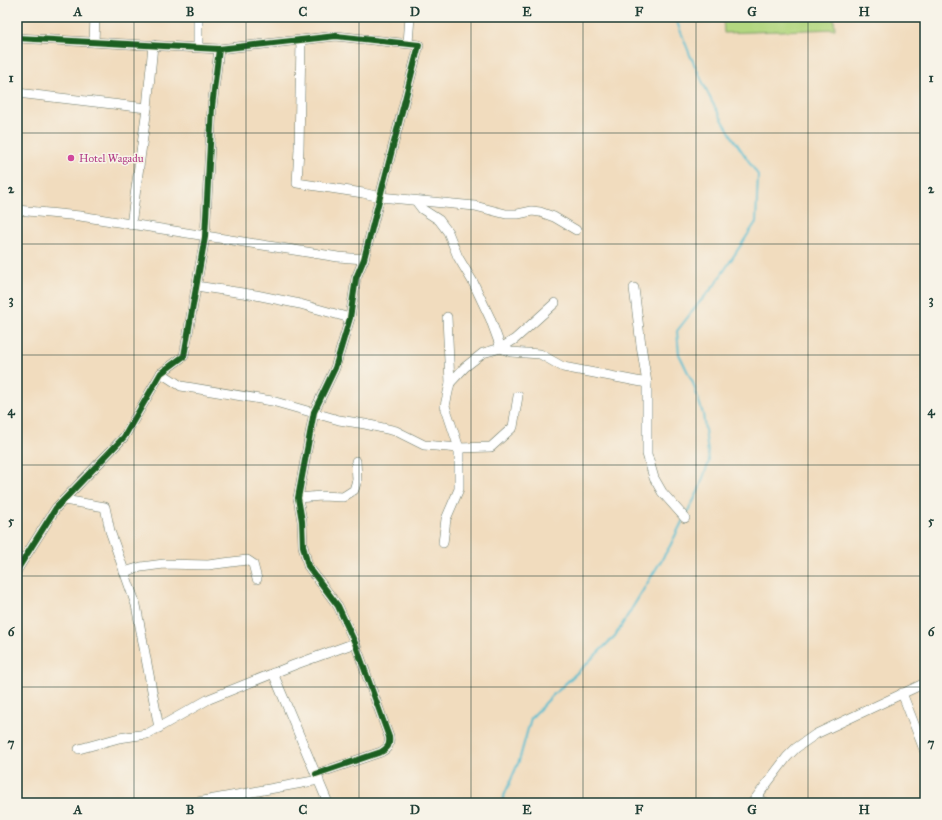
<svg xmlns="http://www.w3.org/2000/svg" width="942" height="820" font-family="'IM FELL Great Primer',serif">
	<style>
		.green { fill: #b3d780; stroke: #698a5a }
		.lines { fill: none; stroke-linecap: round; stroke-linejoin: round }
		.stream { stroke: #53bcd0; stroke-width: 2 }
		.minor-casing { stroke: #687564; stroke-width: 10 }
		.minor { stroke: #fff; stroke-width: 9 }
		.cycleway-casing { stroke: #f7f3e8; stroke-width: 8 }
		.cycleway { stroke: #1b5e20; stroke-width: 6 }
		.grid { fill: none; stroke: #1f3d34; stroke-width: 1; stroke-opacity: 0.55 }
		.hotel-dot { fill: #d1479c; stroke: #f7f3e8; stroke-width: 1.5 }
		.labels { text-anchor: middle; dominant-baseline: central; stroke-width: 3; stroke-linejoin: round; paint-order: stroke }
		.hotel-label { font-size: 11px; fill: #b23c85; stroke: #f7f3e8; text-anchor: start }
		.neatline { fill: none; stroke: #1f3d34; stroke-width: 1.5 }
		.grid-label { font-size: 13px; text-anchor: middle; font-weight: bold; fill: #1f3d34 }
	</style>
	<rect width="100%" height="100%" fill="#f7f3e8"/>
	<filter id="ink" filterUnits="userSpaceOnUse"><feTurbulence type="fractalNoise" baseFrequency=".025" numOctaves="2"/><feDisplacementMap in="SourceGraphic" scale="8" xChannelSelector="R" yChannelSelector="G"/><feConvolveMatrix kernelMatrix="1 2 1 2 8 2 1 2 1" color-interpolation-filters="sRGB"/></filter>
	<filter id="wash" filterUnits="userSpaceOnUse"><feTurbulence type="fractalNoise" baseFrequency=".012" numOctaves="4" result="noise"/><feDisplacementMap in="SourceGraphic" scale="16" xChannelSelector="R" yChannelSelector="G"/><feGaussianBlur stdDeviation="0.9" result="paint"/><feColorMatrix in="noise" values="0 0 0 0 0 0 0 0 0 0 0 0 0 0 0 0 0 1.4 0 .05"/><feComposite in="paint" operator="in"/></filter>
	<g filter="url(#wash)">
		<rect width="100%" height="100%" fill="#f1dcbe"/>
		<!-- green -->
		<path class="green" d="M 723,17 L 834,17 L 835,29 L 724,33 Z"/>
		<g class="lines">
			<!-- stream -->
			<g class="stream">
				<path d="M 675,17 L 690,55 L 712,102 L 733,138 L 758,175 L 756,222 L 714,286 L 698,304 L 677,331 L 679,354 L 693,383 L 703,414 L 709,461 L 698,492 L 686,515"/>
				<path d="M 501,803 L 519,761 L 531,718 L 553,695 L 580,670 L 615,636 L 670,546 L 683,520"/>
			</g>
		</g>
	</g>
	<g filter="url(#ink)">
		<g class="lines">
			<defs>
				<g id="minor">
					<path d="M 17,38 L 219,49 L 336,36 L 419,45 L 364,259 L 356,278 L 350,318 L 335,368 L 314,412 L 298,498 L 302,521 L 303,546 L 308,566 L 338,606 L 355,643 L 389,737 C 390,745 388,748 381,752 L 316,774"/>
					<path d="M 301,40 L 299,149 L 297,183 L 363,193 L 380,197 L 475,206 L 506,214 L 518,214 L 532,211 L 540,212 L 554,217 L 576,230"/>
					<path d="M 94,42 L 95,17"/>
					<path d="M 408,43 L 410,17"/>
					<path d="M 198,47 L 198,17"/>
					<path d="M 17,93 L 147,108"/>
					<path d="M 416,201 L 422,209 L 439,220 L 448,232 L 458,257 L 473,282 L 490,318 L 501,348 L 511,352 L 540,354 L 563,367 L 647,383"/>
					<path d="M 17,210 L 80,216 L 338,257 L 364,259"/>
					<path d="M 131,225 L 147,108 L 153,45"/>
					<path d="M 196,286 L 256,295 L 300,304 L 350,318"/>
					<path d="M 634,288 L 641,345 L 647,383 L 647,454 L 654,478 L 662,492 L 685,518"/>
					<path d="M 161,373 L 181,386 L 272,401 L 339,420 L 365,424 L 396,431 L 424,445 L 459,448 L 491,447 L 513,427 L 518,396"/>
					<path d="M 450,383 L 465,367 L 483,353 L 501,348 L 515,339 L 555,303"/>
					<path d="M 298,498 L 321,496 L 343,497 L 354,490 L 357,480 L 356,461"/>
					<path d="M 64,500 L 105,507 L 110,531 L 136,605 L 159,728"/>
					<path d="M 443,543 L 446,519 L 459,489 L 459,448 L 445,406 L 450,383 L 447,317"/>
					<path d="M 17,570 L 56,508 L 124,437 L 161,373 L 184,356 L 205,237 L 212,107 L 219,49"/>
					<path d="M 124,572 L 141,567 L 164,564 L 208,565 L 247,560 L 253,564 L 257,579"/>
					<path d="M 273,673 L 328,803"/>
					<path d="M 902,693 L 925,752"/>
					<path d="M 79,749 L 119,738 L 147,734 L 209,699 L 294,665 L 355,643"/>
					<path d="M 756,799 L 767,803"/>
					<path d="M 192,803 L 319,780"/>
					<path d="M 752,803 L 787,757 L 796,748 L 816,734 L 925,683"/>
				</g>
			</defs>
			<!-- minor casing -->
			<use href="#minor" class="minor-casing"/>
			<!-- minor -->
			<use href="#minor" class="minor"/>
			<defs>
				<g id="cycleway">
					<path d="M 17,38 L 219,49 L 336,36 L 419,45 L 364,259 L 356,278 L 350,318 L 335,368 L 314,412 L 298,498 L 302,521 L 303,546 L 308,566 L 338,606 L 355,643 L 389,737 C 390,745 388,748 381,752 L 316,774"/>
					<path d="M 17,570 L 56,508 L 124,437 L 161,373 L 184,356 L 205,237 L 212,107 L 219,49"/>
				</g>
			</defs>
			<!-- cycleway casing -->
			<use href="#cycleway" class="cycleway-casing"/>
			<!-- cycleway -->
			<use href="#cycleway" class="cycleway"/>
		</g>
	</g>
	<!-- grid -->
	<path class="grid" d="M 134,17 L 134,803M 246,17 L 246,803M 359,17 L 359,803M 471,17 L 471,803M 583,17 L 583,803M 696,17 L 696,803M 808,17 L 808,803M 17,133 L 925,133M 17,244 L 925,244M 17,355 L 925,355M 17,465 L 925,465M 17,576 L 925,576M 17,687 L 925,687"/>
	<!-- markers -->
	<circle class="hotel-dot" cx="71" cy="158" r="4"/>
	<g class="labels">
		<!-- hotel labels -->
		<g class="hotel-label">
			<text x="79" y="158">Hotel Wagadu</text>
		</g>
	</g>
	<!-- margin -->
	<rect width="942" height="820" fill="none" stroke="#f7f3e8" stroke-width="44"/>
	<rect x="22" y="22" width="898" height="776" class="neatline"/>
	<g class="grid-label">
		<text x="78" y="16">A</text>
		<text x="190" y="16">B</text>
		<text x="303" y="16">C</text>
		<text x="415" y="16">D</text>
		<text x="527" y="16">E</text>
		<text x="639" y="16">F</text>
		<text x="752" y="16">G</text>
		<text x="864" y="16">H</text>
		<text x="11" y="82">1</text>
		<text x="931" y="82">1</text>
		<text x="11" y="193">2</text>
		<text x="931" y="193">2</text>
		<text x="11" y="304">3</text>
		<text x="931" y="304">3</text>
		<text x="11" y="415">4</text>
		<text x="931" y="415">4</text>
		<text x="11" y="525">5</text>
		<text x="931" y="525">5</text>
		<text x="11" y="636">6</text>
		<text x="931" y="636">6</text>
		<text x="11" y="747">7</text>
		<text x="931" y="747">7</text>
		<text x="78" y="814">A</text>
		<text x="190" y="814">B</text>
		<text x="303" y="814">C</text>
		<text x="415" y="814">D</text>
		<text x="527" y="814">E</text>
		<text x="639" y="814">F</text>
		<text x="752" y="814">G</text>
		<text x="864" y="814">H</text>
	</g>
</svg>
